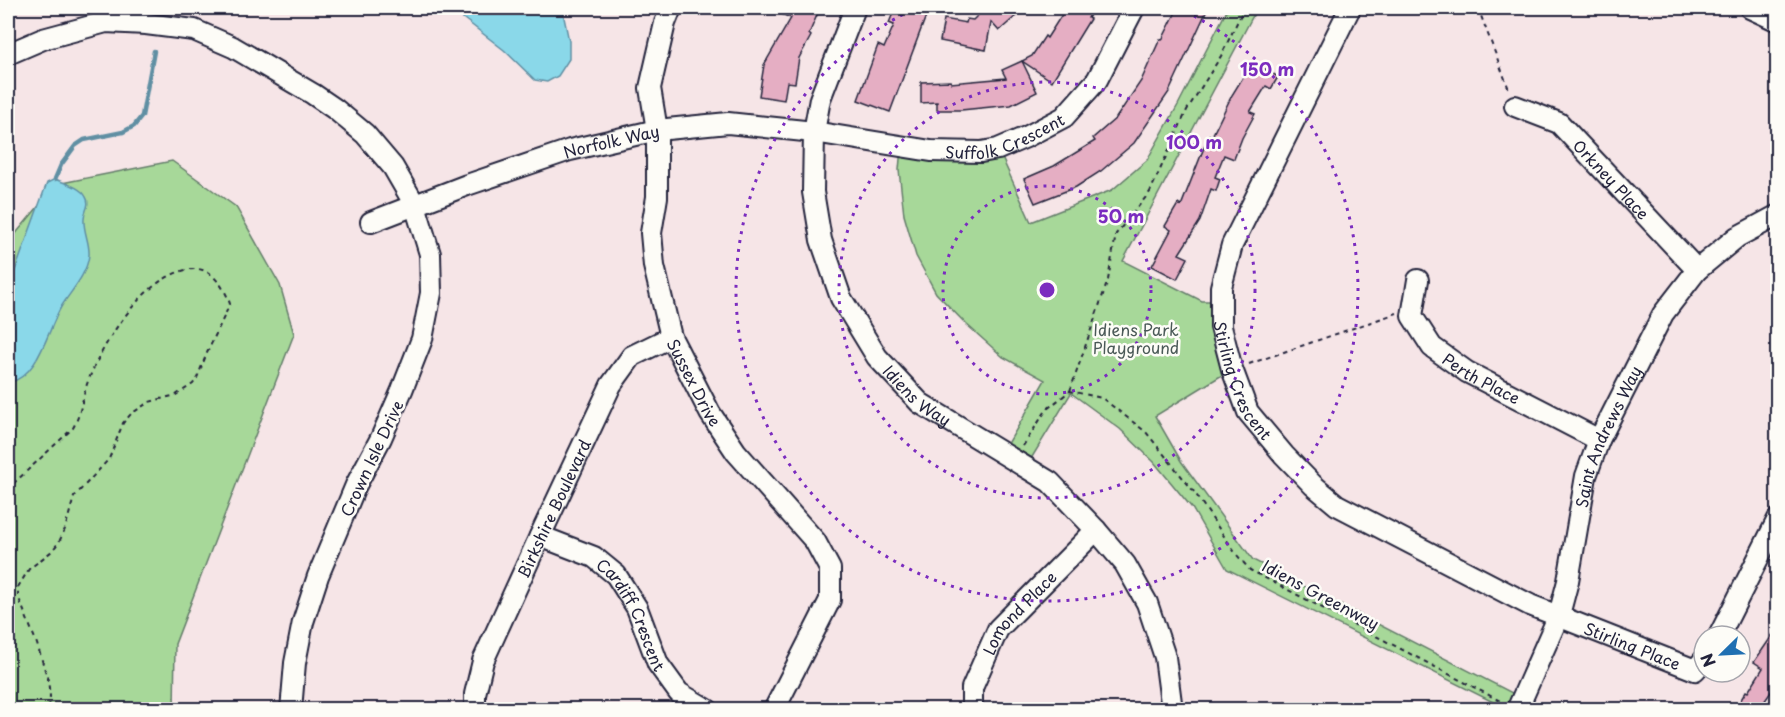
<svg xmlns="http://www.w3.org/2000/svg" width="1785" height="717" font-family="'Playpen Sans',sans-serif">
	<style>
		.green { fill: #a7d899; stroke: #647d6a; stroke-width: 1.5 }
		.water { fill: #8ad8e9; stroke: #608fa3; stroke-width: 1.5 }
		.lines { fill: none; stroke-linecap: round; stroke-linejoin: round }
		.stream { stroke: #608fa3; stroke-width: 4.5 }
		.building { fill: #e5aec3; stroke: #22223b; stroke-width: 1.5 }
		.minor-casing { stroke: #22223b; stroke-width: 24 }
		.path { stroke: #22223b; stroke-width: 2; stroke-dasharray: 4.5 4.5; stroke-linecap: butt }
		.minor { stroke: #fdfcf7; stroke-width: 20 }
		.ring { fill: none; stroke: #7b2cbf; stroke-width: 3; stroke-dasharray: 3 6 }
		.labels { text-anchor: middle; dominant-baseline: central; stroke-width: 5; stroke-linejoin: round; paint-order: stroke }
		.street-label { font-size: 16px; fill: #22223b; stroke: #fdfcf7 }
		.park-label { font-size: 16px; fill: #4a5957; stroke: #fdfcf7 }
		.centre { fill: #7b2cbf; stroke: #fdfcf7; stroke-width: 3 }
		.ring-label { font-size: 18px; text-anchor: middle; font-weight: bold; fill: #7b2cbf; stroke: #fdfcf7; stroke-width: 5; stroke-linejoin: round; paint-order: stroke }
	</style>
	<rect width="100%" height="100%" fill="#f6e5e7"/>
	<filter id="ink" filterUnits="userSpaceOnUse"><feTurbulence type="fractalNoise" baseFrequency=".0167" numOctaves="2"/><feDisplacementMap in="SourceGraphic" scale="12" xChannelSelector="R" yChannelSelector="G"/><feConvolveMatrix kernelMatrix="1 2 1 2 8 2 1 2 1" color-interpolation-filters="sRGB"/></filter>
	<g filter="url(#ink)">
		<!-- green -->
		<g class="green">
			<path d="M 1228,8 L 1257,8 L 1123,261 L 1202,301 L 1221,301 L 1232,369 L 1155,416 L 1181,461 L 1253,560 L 1522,698 L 1517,709 L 1507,709 L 1227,569 L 1192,508 L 1154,462 L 1120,429 L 1071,393 L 1026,467 L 1002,454 L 1045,380 L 1003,357 L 966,324 L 936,293 L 916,256 L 904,215 L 899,170 L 901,148 L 998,149 L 1031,222 L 1112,190 L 1147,160 L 1178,105 Z"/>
			<path d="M 172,161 L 236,207 L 280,285 L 294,334 L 175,644 L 174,709 L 8,710 L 8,243 L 57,184 Z"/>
		</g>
		<!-- water -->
		<g class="water">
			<path d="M 450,8 L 562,8 L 569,41 L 569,59 L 558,76 L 547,82 L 535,80 L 504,50 Z"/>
			<path d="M 55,179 C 64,183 81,187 86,197 C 91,205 84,211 84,219 C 83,231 90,243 89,255 C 87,275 70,292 61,307 C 47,331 39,377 8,383 L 8,290 L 44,191 L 47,183 Z"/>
		</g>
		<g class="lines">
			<!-- stream -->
			<path class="stream" d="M 55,179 L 61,165 L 75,146 L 84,140 L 123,132 L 134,126 L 142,116 L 154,51"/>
		</g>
		<!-- building -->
		<g class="building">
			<path d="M 767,8 L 820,8 L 809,34 L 811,36 L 799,58 L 795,83 L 787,82 L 784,100 L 759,96 L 764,65 L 791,18 Z"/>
			<path d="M 895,8 L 929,8 L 890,112 L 858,100 L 878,45 L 884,48 L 894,25 L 889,23 Z"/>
			<path d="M 977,8 L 1025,8 L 999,31 L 991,22 L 986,50 L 940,41 L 944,19 L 966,23 L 967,19 L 973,20 L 981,12 Z"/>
			<path d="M 1066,8 L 1094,8 L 1088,18 L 1090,19 L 1052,81 L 1022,61 L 1032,56 L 1045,36 L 1047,38 Z"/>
			<path d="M 1178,8 L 1208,8 L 1169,92 L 1134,143 L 1101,171 L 1076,187 L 1035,203 L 1024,179 L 1054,166 L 1095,141 L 1093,138 L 1116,118 L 1141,81 L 1160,39 L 1162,40 Z"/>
			<path d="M 1022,61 L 1037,92 L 1011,105 L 961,110 L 937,110 L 937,102 L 921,103 L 921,82 L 951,81 L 951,83 L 1006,78 L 1002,70 Z"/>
			<path d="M 1253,61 L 1278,77 L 1271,89 L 1266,86 L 1250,112 L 1255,114 L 1242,138 L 1234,159 L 1224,155 L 1215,177 L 1220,179 L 1216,191 L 1211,189 L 1200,221 L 1179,254 L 1188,258 L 1177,279 L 1152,266 L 1171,230 L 1165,226 L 1178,204 L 1181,206 L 1209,135 L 1212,136 L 1232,95 Z"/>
			<path d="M 1778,627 L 1778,682 L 1764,702 L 1778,710 L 1735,710 L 1746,691 L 1748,692 L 1763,668 L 1754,662 Z"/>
		</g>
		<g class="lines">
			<defs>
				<g id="minor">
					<path id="s1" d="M 671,8 L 665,23 L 650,88 L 657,130 L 657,197 L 651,233 L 654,266 L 671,337 L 710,413 L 736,452 L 815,541 L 830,569 L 830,600 L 774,710"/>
					<path id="s2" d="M 855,8 L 820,99 L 814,132 L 813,192 L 821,240 L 841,298 L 877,357 L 920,403 L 1050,482 L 1096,530 L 1125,564 L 1147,603 L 1165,657 L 1172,710"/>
					<path id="s3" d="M 1350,8 L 1232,245 L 1221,287 L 1221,327 L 1232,369 L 1248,412 L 1284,455 L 1313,485 L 1337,505 L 1530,605 L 1695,670 L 1704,660"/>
					<path d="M 1750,8 L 1778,21"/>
					<path d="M 8,54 L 43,39 L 106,22 L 146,24 L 194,30 L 233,47 L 313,94 L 335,109 L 365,134 L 393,167 L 415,205 L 430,254 L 431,293 L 422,339 L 402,390 L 381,438 L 356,485 L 318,576 L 303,622 L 295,663 L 291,710"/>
					<path id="s4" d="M 1515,106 L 1559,123 L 1697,270"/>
					<path id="s5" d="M 371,222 L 467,185 L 570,150 L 657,130 L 728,123 L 814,132 L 931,151 L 981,152 L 998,149 L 1026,137 L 1064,117 L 1097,80 L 1134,8"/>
					<path id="s6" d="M 1418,280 L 1412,316 L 1432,347 L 1467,372 L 1599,440"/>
					<path id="s7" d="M 540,536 L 594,557 L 616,575 L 637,608 L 658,664 L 679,693 L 708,710"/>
					<path d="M 1719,636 L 1778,519"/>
					<path id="s8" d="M 475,710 L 475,694 L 483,661 L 540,536 L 611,385 L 632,356 L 671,337"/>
					<path id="s9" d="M 972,710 L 972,688 L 998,629 L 1096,530"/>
					<path id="s10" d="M 1517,710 L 1559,615 L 1568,581 L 1586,476 L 1599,440 L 1663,314 L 1697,270 L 1737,237 L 1778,215"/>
				</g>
			</defs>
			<!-- minor casing -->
			<use href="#minor" class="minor-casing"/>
			<!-- path -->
			<g class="path">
				<path d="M 1478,8 L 1510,92"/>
				<path d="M 1249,364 L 1397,313"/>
				<path d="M 1070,391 L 1108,280 L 1116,234 L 1150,192 L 1187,110 L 1221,56 L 1244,8"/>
				<path d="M 1023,446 L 1047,409 L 1070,391 L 1102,398 L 1146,432 L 1195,493 L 1236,554 L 1250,570 L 1504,703"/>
				<path d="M 8,501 L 14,483 L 73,428 C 81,414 82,399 87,384 C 102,343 148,268 197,269 C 212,269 226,290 230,304 L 207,353 L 197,378 L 193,384 L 176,395 L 149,402 L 131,414 L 123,423 L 109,459 L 74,497 L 65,529 L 59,542 L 52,551 L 29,569 L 18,587 L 18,596 L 37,644 L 48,680 L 50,696 L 49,710"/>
			</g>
			<!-- minor -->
			<use href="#minor" class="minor"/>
		</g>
	</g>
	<!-- distance rings -->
	<g class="ring">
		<circle cx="1047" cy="290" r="104"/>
		<circle cx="1047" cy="290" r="208"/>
		<path d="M1178 8A311 311 0 1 1 916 8"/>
	</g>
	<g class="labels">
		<!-- street labels -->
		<g class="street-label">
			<text stroke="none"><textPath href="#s5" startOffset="654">Suffolk Crescent</textPath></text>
			<text stroke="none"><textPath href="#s5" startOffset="254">Norfolk Way</textPath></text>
			<text stroke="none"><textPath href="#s4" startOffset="124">Orkney Place</textPath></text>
			<text stroke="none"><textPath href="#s6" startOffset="132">Perth Place</textPath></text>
			<text stroke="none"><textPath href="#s3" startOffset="406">Stirling Crescent</textPath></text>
			<text stroke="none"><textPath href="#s1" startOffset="386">Sussex Drive</textPath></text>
			<text stroke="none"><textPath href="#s2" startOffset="426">Idiens Way</textPath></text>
			<text stroke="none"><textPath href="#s10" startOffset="290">Saint Andrews Way</textPath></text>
			<text transform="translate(371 458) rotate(-65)">Crown Isle Drive</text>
			<text stroke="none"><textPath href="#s8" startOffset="218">Birkshire Boulevard</textPath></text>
			<text transform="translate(1321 594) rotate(28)">Idiens Greenway</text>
			<text stroke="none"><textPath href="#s9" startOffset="112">Lomond Place</textPath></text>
			<text stroke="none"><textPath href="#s7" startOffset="128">Cardiff Crescent</textPath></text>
			<text stroke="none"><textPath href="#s3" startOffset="894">Stirling Place</textPath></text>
		</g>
		<!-- park labels -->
		<g class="park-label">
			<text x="1136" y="329">Idiens Park<tspan x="1136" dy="18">Playground</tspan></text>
		</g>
	</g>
	<circle cx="1047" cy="290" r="9" class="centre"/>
	<g class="ring-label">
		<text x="1267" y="76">150 m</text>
		<text x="1194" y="149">100 m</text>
		<text x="1121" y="223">50 m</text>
	</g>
	<!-- margin -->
	<rect width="1785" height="717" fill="none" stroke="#fdfcf7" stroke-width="30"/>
	<rect x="15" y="15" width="1755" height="687" fill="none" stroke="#22223b" stroke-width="2" filter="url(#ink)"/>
	<!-- north arrow -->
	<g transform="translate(1722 654) rotate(246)"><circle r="28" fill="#fdfcf7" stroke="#a5a5ac" stroke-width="1.5"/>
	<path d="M0-4.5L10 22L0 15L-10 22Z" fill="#1f6fb2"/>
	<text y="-9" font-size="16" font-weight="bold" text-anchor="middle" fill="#22223b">N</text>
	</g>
</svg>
